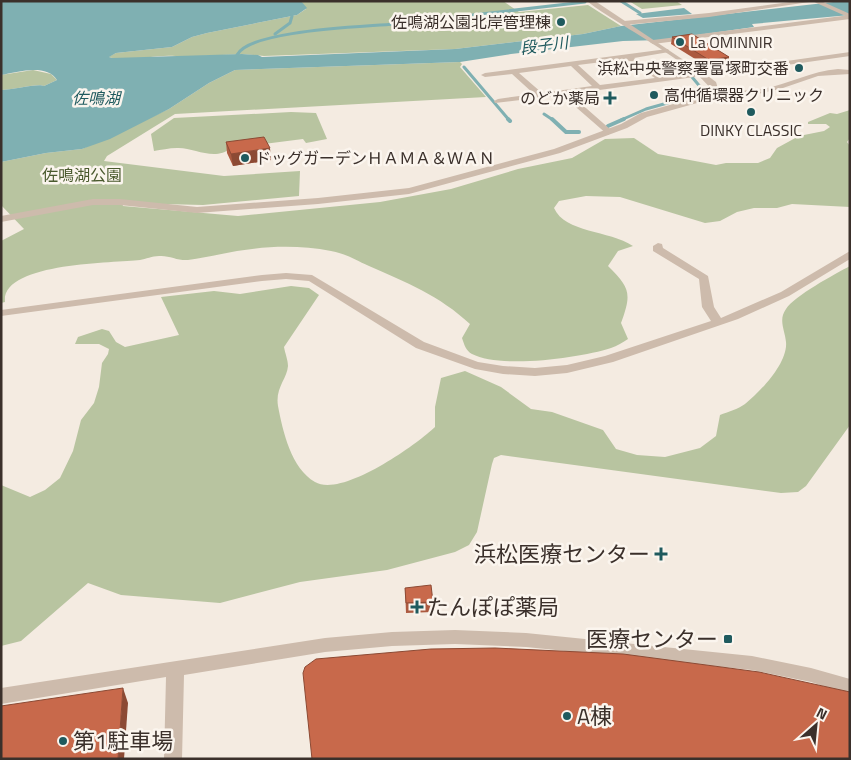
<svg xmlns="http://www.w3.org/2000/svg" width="851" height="760" font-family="'Titillium Web','Noto Sans JP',sans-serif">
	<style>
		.green { fill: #b8c4a0 }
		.water { fill: #7fb0b2 }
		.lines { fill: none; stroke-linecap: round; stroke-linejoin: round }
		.stream-far1 { stroke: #7fb0b2; stroke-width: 3 }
		.stream { stroke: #7fb0b2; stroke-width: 4 }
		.minor { fill: #cdbbac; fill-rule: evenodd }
		.tertiary { fill: #cdbbac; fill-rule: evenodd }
		.wall { fill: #ac5a40 }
		.shaded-wall { fill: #8c4a34 }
		.building { fill: #c8694b; stroke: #8c4a34 }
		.poi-dot { fill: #1f5a5e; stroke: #fbf5ee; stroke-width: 2 }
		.labels { text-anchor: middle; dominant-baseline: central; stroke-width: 5; stroke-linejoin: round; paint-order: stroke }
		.far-poi-label { font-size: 16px; fill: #3b302b; stroke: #fbf5ee; text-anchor: end }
		.far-water-label { font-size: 16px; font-style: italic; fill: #1f5a5e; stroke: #fbf5ee }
		.far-park-label { font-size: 16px; fill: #4a5a2e; stroke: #fbf5ee }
		.near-poi-label { font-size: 22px; fill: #3b302b; stroke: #fbf5ee; text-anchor: start }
	</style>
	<rect width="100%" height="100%" fill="#f4ebe1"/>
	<!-- green -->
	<g class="green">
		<path d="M 301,1 L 503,1 L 519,12 L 588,5 L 621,26 L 583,34 L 455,49 L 264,56 L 242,54 L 182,57 C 158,52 132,64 108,57 L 116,53 L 172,47 L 192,37 L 207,33 L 297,15 L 306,9 Z"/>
		<path d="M 629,1 L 676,1 L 682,5 L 642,9 Z"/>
		<path d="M 460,62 L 462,64 L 460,67 L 486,97 L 175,114 L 107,156 L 104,161 L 224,176 L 300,171 L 299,196 L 203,205 L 122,203 L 123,206 L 238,216 L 380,202 L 451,189 L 518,169 L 572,158 L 605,139 L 634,138 L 658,154 L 716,165 L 726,163 L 758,163 L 770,158 L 777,148 L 799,136 L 824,131 L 830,127 L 826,124 L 808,124 L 808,122 L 830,113 L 837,114 L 850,110 L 850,138 L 847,142 L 850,146 L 850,207 L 792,204 L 777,208 L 754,208 L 737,212 L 720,221 L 705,223 L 620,197 L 586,196 L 559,201 L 554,208 C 565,233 609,230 633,246 L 618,251 L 608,266 C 630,288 632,293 621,323 L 628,339 C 623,342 617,346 611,348 C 580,358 501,369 472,354 C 466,351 464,344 462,338 L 470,324 C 440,296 406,282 369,266 C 355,260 347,254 331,251 C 300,245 267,246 237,251 C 220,254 204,258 188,260 C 178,261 169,255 159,256 C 152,256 146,259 140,260 C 115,263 1,262 5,302 L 1,303 L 1,241 L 24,229 L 1,205 L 1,162 L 46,153 L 82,149 L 169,109 L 209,83 L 235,70 Z"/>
		<path d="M 33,70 L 51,74 L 57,80 L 44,86 C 37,83 13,90 1,90 L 1,75 Z"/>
		<path d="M 291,112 L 316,113 L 327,139 L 306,143 L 303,139 L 231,148 C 214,162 194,147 177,148 C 169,148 161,150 154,151 L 151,134 L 174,118 Z"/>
		<path d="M 850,266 L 850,425 L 806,486 L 798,492 L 781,493 L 501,455 L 494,458 L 492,464 L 477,532 L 469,545 L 455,552 L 387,570 L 300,582 L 220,603 L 121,595 L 88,583 L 21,641 L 1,646 L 1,485 L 30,497 L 45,490 L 60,478 L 73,451 L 81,420 L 94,403 L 99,387 L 102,363 L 108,354 L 109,349 L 99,344 L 75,344 L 78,337 L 102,329 L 109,331 L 116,342 L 125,347 L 179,335 L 161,297 L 214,291 L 240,294 L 291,286 L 309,288 L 319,295 L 284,347 C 285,353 288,360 288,366 C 287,379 275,388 278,406 C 283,432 291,468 315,482 C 342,498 416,445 435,427 L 435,407 L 441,378 L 465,371 L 501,387 L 531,409 L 552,412 L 603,430 L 616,449 L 637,455 L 665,457 L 700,448 L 716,436 L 720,415 C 728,412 738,409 745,404 C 760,392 788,363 786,342 C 785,330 778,320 786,309 C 794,296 835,274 850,266 Z"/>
	</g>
	<!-- water -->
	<g class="water">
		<path d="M 1,1 L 301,1 L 307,8 L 297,15 L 207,33 L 192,37 L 172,47 L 116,53 L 109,57 L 112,58 L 242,54 L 258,55 L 262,57 L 455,49 L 583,34 L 621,26 L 842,1 L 850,1 L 850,15 L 752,24 L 754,27 L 662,40 L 623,41 L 511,54 L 460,62 L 235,70 L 209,83 L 169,109 L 110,139 L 82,149 L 46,153 L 1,162 L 1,90 C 12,90 38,83 44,86 L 57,80 C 47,63 17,72 1,75 Z"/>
		<path d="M 684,8 L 692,14 L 643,18 L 636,14 Z"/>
	</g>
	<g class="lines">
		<!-- stream-far1 -->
		<g class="stream-far1">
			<path d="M 621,1 L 640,13"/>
			<path d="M 403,23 L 585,2"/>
			<path d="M 275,34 L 290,23 L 292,16"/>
			<path d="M 237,55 C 249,30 364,27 394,24"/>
			<path d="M 464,67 L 509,120"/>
			<path d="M 544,114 L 553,120"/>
			<path d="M 621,120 L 646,109 L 696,95 L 702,89 L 692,77"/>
		</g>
		<!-- stream -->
		<g class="stream">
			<path d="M 508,119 L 510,121"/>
			<path d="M 552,119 L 566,132 L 579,132"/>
			<path d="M 608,126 L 624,119"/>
		</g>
		<!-- minor -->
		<g class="minor">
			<path d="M 797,1 L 816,1 L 709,17 L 624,25 L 621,23 L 624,21 L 709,13 Z"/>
			<path d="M 850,15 L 850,19 L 653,44 L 650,42 L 653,40 Z"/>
			<path d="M 667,49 L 669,50 L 669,52 L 634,58 L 664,76 L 699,72 L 703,74 L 702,76 L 570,94 L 611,130 L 612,132 L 608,135 L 562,95 L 495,103 L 494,101 L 498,99 L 534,94 L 512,74 L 485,77 L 481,75 L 485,73 ZM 626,59 L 655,78 L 600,85 L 578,65 ZM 571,66 L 592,86 L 542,93 L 519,73 Z"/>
			<path d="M 838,69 L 850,70 L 850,74 L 818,76 L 780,89 L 753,95 L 728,94 L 712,89 L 716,87 C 731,90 747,92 763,89 C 789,84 811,71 838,69 Z"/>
			<path d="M 658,243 L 662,244 L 663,248 L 708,276 L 714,307 L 721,318 L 781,292 L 850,251 L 850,259 L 789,296 L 738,319 L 613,362 L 567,373 L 535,376 L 503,374 L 475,369 L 416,348 L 309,281 L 286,279 L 262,281 L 1,316 L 1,310 L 262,275 L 286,273 L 312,275 L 424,342 L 478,362 L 503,366 L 535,368 L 567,365 L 605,356 L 711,321 L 702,307 L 699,279 L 653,251 L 653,246 Z"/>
		</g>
		<!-- tertiary -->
		<g class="tertiary">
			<path d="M 587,1 L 595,1 L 703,73 L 850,52 L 850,56 L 708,76 L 716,82 L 719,92 L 708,100 L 647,117 L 627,128 L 560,153 L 409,194 L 318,204 L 197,213 L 120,205 L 93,205 L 1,222 L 1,216 L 93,199 L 120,199 L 197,207 L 318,198 L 409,188 L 554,149 L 621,124 L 641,113 L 702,96 L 711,91 C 706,71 608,19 587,1 Z"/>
			<path d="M 812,1 L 821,1 L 850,14 L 850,18 Z"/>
			<path d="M 455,630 L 526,633 L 752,656 L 811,668 L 850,679 L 850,695 L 811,682 L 752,670 L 526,647 L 455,644 L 392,646 L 325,652 L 184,675 L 182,759 L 164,759 L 166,677 L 1,704 L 1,688 L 325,638 L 392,632 Z"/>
		</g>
	</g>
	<!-- wall -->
	<g class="wall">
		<path d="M 672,37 L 729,57 L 728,64 L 708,67 L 671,44 Z"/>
		<path d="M 226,142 L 271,160 L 233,166 L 227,153 Z"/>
		<path d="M 405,588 L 433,602 L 433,612 L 406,613 Z"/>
	</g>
	<!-- shaded-wall -->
	<g class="shaded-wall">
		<path d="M 729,57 L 728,64 L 708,67 L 709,60 Z"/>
		<path d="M 270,148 L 271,160 L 233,166 L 231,154 Z"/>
		<path d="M 123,688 L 128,703 L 124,759 L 118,759 Z"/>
	</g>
	<!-- building -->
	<g class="building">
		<path d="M 692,34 L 729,57 L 709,60 L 672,37 Z"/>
		<path d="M 264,137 L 270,148 L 231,154 L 226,142 Z"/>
		<path d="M 431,585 L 433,602 L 406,603 L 405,588 Z"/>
		<path d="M 495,648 L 623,654 L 759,672 L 850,692 L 850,759 L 312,759 L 303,673 L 305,667 L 316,659 L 431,649 Z"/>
		<path d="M 123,688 L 118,759 L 1,759 L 1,706 Z"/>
	</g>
	<!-- markers -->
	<g class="poi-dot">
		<circle cx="561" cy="22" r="5"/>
		<circle cx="680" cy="42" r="5"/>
		<circle cx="799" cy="68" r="5"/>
		<circle cx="654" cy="95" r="5"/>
		<path d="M607.5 90.5h5v5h5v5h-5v5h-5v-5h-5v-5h5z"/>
		<circle cx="751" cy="112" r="5"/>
		<circle cx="245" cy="158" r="5"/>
		<path d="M658.5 546.5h5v5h5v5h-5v5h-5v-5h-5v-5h5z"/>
		<path d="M414.5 599.5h5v5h5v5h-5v5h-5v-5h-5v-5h5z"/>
		<rect x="723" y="634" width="10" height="10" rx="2.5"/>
		<circle cx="567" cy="716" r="5"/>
		<circle cx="63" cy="741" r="5"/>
	</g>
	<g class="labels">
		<!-- far-poi labels -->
		<g class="far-poi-label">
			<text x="551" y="22">佐鳴湖公園北岸管理棟</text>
			<text x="690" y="42" text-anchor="start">La OMINNIR</text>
			<text x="789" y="68">浜松中央警察署富塚町交番</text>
			<text x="664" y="95" text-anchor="start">高仲循環器クリニック</text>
			<text x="600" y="98">のどか薬局</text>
			<text x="751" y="130" text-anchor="middle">DINKY CLASSIC</text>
			<text x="255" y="158" text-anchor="start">ドッグガーデンＨＡＭＡ＆ＷＡＮ</text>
		</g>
		<!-- far-water labels -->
		<g class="far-water-label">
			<text transform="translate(544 45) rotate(-7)">段子川</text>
			<text x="96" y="98">佐鳴湖</text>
		</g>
		<!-- far-park labels -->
		<g class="far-park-label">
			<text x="82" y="175">佐鳴湖公園</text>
		</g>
		<!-- near-poi labels -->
		<g class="near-poi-label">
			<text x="650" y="554" text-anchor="end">浜松医療センター</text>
			<text x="427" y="607">たんぽぽ薬局</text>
			<text x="718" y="639" text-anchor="end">医療センター</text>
			<text x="577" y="716">A棟</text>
			<text x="73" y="741">第1駐車場</text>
		</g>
	</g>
	<!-- border -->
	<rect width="851" height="760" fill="none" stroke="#3b302b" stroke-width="5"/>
	<!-- north arrow -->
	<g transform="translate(816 725) rotate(27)" stroke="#fbf5ee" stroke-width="4" paint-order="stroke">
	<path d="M0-4L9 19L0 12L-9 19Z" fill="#3b302b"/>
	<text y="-8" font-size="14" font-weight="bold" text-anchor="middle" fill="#3b302b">N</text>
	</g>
</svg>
